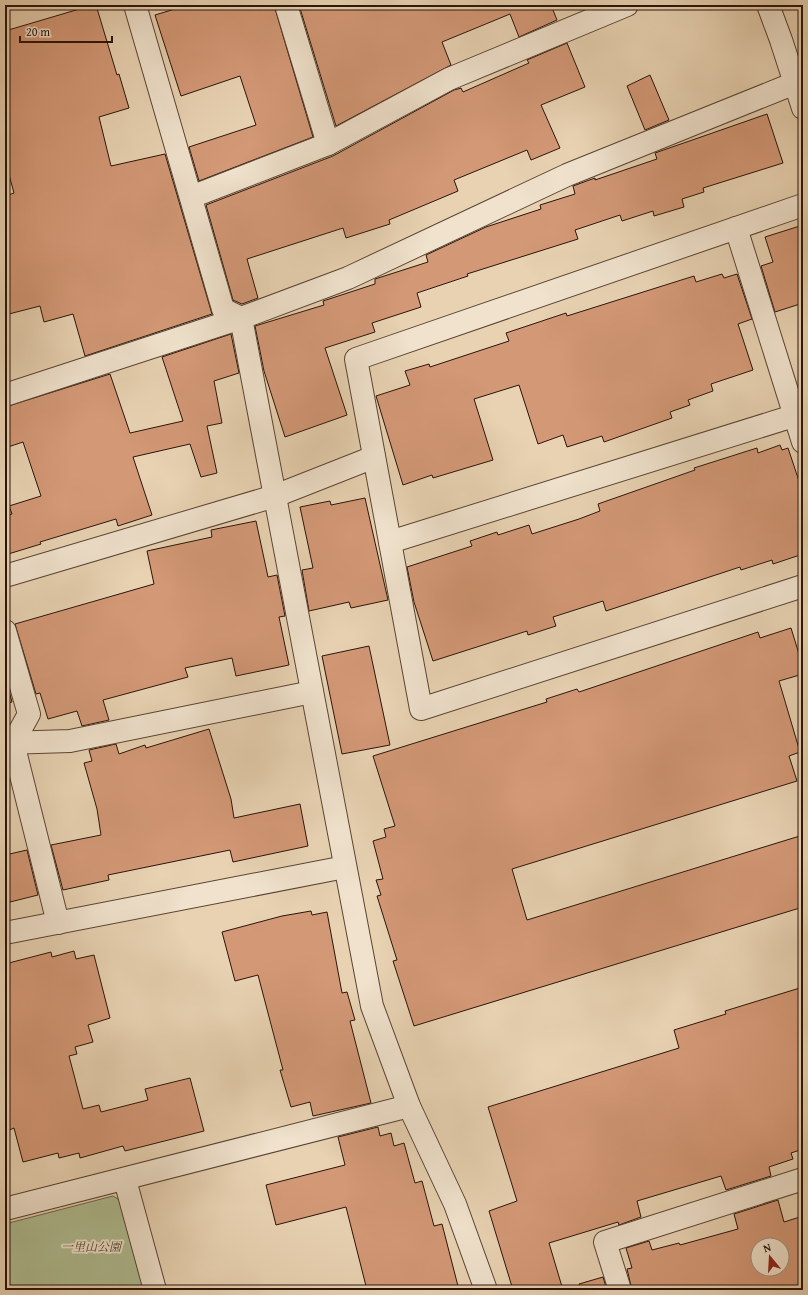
<svg xmlns="http://www.w3.org/2000/svg" width="808" height="1295" font-family="'Gentium Book Plus','Noto Serif JP',serif">
	<style>
		.green { fill: #afbd92; stroke: #6c684e }
		.building { fill: #d39876; stroke: #2a140a; fill-rule: evenodd }
		.lines { fill: none; stroke-linecap: round; stroke-linejoin: round }
		.minor-casing { stroke: #5a4434; stroke-width: 24 }
		.minor { stroke: #f0e2cd; stroke-width: 22 }
		.labels { text-anchor: middle; dominant-baseline: central; stroke-width: 4; stroke-linejoin: round; paint-order: stroke }
		.park-label { font-size: 12px; font-style: italic; fill: #524733; stroke: #f0e2cd }
	</style>
	<rect width="100%" height="100%" fill="#e8d2b2"/>
	<filter id="stains"><feTurbulence type="fractalNoise" baseFrequency=".005" numOctaves="4"/><feColorMatrix values="0 0 0 0 .2 0 0 0 0 .09 0 0 0 0 .02 0 0 0 .5 -.17"/></filter>
	<radialGradient id="worn" r=".72"><stop offset=".6" stop-color="#630" stop-opacity="0"/><stop offset="1" stop-color="#630" stop-opacity=".3"/></radialGradient>
	<!-- green -->
	<path class="green" d="M 113,1196 L 126,1204 L 148,1290 L 5,1290 L 5,1224 Z"/>
	<!-- building -->
	<g class="building">
		<path d="M 93,5 L 96,5 L 117,75 L 119,74 L 129,108 L 99,117 L 111,166 L 165,154 L 212,314 L 85,356 L 73,314 L 44,322 L 40,306 L 5,315 L 5,196 L 14,193 L 5,160 L 5,31 Z"/>
		<path d="M 188,5 L 274,5 L 313,137 L 199,181 L 189,147 L 256,125 L 240,76 L 181,96 L 155,15 Z"/>
		<path d="M 299,5 L 551,5 L 557,20 L 519,37 L 510,14 L 442,42 L 451,65 L 336,126 Z"/>
		<path d="M 567,43 L 585,87 L 541,105 L 560,148 L 531,160 L 527,150 L 454,180 L 458,191 L 389,220 L 390,224 L 346,238 L 343,228 L 247,259 L 258,298 L 242,304 L 233,300 L 206,205 L 333,156 L 454,90 L 461,88 L 463,92 L 529,63 L 527,60 Z"/>
		<path d="M 650,75 L 669,120 L 645,130 L 627,86 Z"/>
		<path d="M 767,114 L 783,163 L 703,188 L 704,192 L 682,199 L 684,207 L 654,216 L 653,211 L 622,221 L 620,215 L 575,230 L 578,239 L 467,274 L 468,276 L 417,293 L 421,307 L 372,323 L 375,332 L 325,348 L 347,415 L 285,437 L 264,371 L 255,326 L 324,305 L 323,301 L 375,284 L 375,279 L 428,262 L 426,255 L 486,227 L 541,209 L 540,205 L 575,194 L 573,186 L 595,178 L 595,180 L 657,159 L 655,153 Z"/>
		<path d="M 803,225 L 803,303 L 775,312 L 761,266 L 773,262 L 765,237 Z"/>
		<path d="M 722,274 L 724,278 L 737,274 L 752,319 L 738,324 L 753,370 L 711,384 L 713,391 L 688,400 L 690,405 L 670,412 L 672,418 L 604,442 L 602,436 L 567,447 L 563,435 L 538,444 L 519,385 L 474,399 L 493,460 L 433,478 L 432,475 L 403,485 L 376,396 L 410,385 L 405,371 L 429,364 L 430,367 L 509,341 L 506,333 L 566,313 L 567,316 L 694,276 L 696,282 Z"/>
		<path d="M 231,334 L 239,373 L 214,381 L 222,423 L 207,426 L 217,473 L 201,477 L 190,444 L 133,457 L 152,515 L 118,526 L 116,519 L 40,542 L 41,544 L 5,555 L 5,516 L 12,514 L 9,506 L 41,496 L 23,442 L 5,448 L 5,407 L 110,374 L 130,433 L 183,421 L 162,357 Z"/>
		<path d="M 780,445 L 782,450 L 788,448 L 803,493 L 803,554 L 773,564 L 772,560 L 741,570 L 740,567 L 606,611 L 603,601 L 553,617 L 556,626 L 528,635 L 527,631 L 433,661 L 414,602 L 407,567 L 472,546 L 470,541 L 497,532 L 498,535 L 529,525 L 532,534 L 579,519 L 600,511 L 598,504 L 695,470 L 694,468 L 757,448 L 758,453 Z"/>
		<path d="M 365,498 L 388,600 L 351,608 L 349,602 L 309,611 L 302,570 L 313,568 L 300,507 L 330,501 L 331,505 Z"/>
		<path d="M 256,521 L 268,577 L 277,575 L 285,616 L 279,617 L 289,665 L 236,676 L 232,658 L 185,668 L 188,677 L 103,700 L 109,720 L 82,726 L 77,711 L 48,719 L 40,693 L 36,694 L 15,624 L 154,584 L 147,551 L 212,537 L 211,530 Z"/>
		<path d="M 791,628 L 803,667 L 803,674 L 779,681 L 800,752 L 789,756 L 797,781 L 512,869 L 527,920 L 803,835 L 803,907 L 414,1026 L 393,961 L 397,960 L 377,896 L 381,895 L 376,880 L 383,879 L 373,841 L 386,837 L 384,829 L 395,826 L 373,756 L 547,702 L 546,699 L 577,689 L 579,692 L 758,632 L 760,638 Z"/>
		<path d="M 369,646 L 390,745 L 342,754 L 322,656 Z"/>
		<path d="M 5,676 L 12,702 L 5,704 Z"/>
		<path d="M 209,729 L 231,799 L 234,818 L 300,804 L 308,846 L 233,862 L 230,850 L 108,875 L 109,880 L 63,890 L 51,845 L 101,835 L 97,809 L 84,763 L 92,761 L 89,750 L 116,744 L 119,754 L 145,745 L 146,748 Z"/>
		<path d="M 27,850 L 38,895 L 10,902 L 5,870 L 5,855 Z"/>
		<path d="M 311,911 L 312,915 L 327,912 L 342,993 L 347,992 L 355,1020 L 350,1021 L 371,1103 L 313,1116 L 310,1102 L 291,1107 L 280,1070 L 283,1070 L 258,975 L 235,981 L 222,932 L 282,916 Z"/>
		<path d="M 74,951 L 76,959 L 94,955 L 110,1018 L 88,1025 L 93,1042 L 75,1047 L 77,1054 L 69,1056 L 83,1109 L 99,1105 L 101,1112 L 148,1100 L 145,1089 L 190,1078 L 204,1131 L 125,1151 L 123,1146 L 80,1158 L 79,1153 L 59,1158 L 58,1153 L 23,1162 L 14,1128 L 5,1132 L 5,964 L 51,952 L 52,957 Z"/>
		<path d="M 803,987 L 803,1149 L 791,1153 L 793,1159 L 769,1167 L 771,1176 L 726,1190 L 721,1176 L 637,1201 L 641,1217 L 619,1225 L 618,1222 L 549,1243 L 563,1290 L 513,1290 L 489,1211 L 517,1201 L 488,1107 L 679,1048 L 674,1030 L 726,1014 L 725,1011 Z"/>
		<path d="M 378,1127 L 380,1136 L 391,1133 L 394,1146 L 404,1143 L 415,1183 L 422,1181 L 434,1226 L 442,1224 L 459,1290 L 367,1290 L 346,1207 L 276,1225 L 266,1185 L 345,1165 L 338,1137 Z"/>
		<path d="M 778,1200 L 784,1222 L 803,1216 L 803,1290 L 632,1290 L 627,1269 L 632,1268 L 626,1248 L 649,1241 L 652,1250 L 679,1243 L 680,1245 L 738,1229 L 734,1214 ZM 758,1245 L 782,1245 L 782,1269 L 758,1269 Z"/>
		<path d="M 603,1277 L 607,1290 L 580,1290 L 579,1284 Z"/>
	</g>
	<g class="lines">
		<defs>
			<g id="minor">
				<path d="M 135,5 L 223,309 L 241,318"/>
				<path d="M 286,5 L 328,144"/>
				<path d="M 768,5 L 781,40 L 803,108"/>
				<path d="M 191,197 L 328,144 L 449,79 L 627,5"/>
				<path d="M 803,205 L 356,359 L 421,709 L 803,586"/>
				<path d="M 736,228 L 803,442"/>
				<path d="M 241,318 L 372,1006 L 409,1106 L 455,1204 L 486,1290"/>
				<path d="M 5,395 L 241,318 L 348,278 L 567,175 L 795,83"/>
				<path d="M 390,542 L 803,413"/>
				<path d="M 5,576 L 275,496 L 374,457"/>
				<path d="M 5,631 L 29,714 L 13,743 L 58,923"/>
				<path d="M 5,743 L 70,741 L 312,692"/>
				<path d="M 5,933 L 345,867"/>
				<path d="M 125,1180 L 155,1290"/>
				<path d="M 5,1209 L 409,1106"/>
				<path d="M 620,1290 L 605,1242 L 803,1179"/>
			</g>
		</defs>
		<!-- minor casing -->
		<use href="#minor" class="minor-casing"/>
		<!-- minor -->
		<use href="#minor" class="minor"/>
	</g>
	<g class="labels">
		<!-- park labels -->
		<g class="park-label">
			<text x="91" y="1246">一里山公園</text>
		</g>
	</g>
	<!-- margin -->
	<rect width="808" height="1295" fill="none" stroke="#e8d2b2" stroke-width="20"/>
	<rect x="6" y="6" width="796" height="1283" fill="none" stroke="#2a140a" stroke-width="2"/>
	<rect x="10" y="10" width="788" height="1275" fill="none" stroke="#2a140a"/>
	<!-- north arrow -->
	<g transform="translate(770 1257) rotate(342)"><circle r="19" fill="#f0e2cd" stroke="#a1907f"/>
	<path d="M0-3L7 15L0 10L-7 15Z" fill="#8f2418"/>
	<text y="-6" font-size="11" font-weight="bold" text-anchor="middle" fill="#2a140a">N</text>
	</g>
	<!-- scale -->
	<path d="M20 36v6h92v-6" fill="none" stroke="#2a140a" stroke-width="2"/>
	<text x="26" y="36" font-size="12" fill="#2a140a" stroke="#f0e2cd" stroke-width="3" paint-order="stroke">20 m</text>
	<rect width="100%" height="100%" filter="url(#stains)"/>
	<rect width="100%" height="100%" fill="url(#worn)"/>
</svg>
